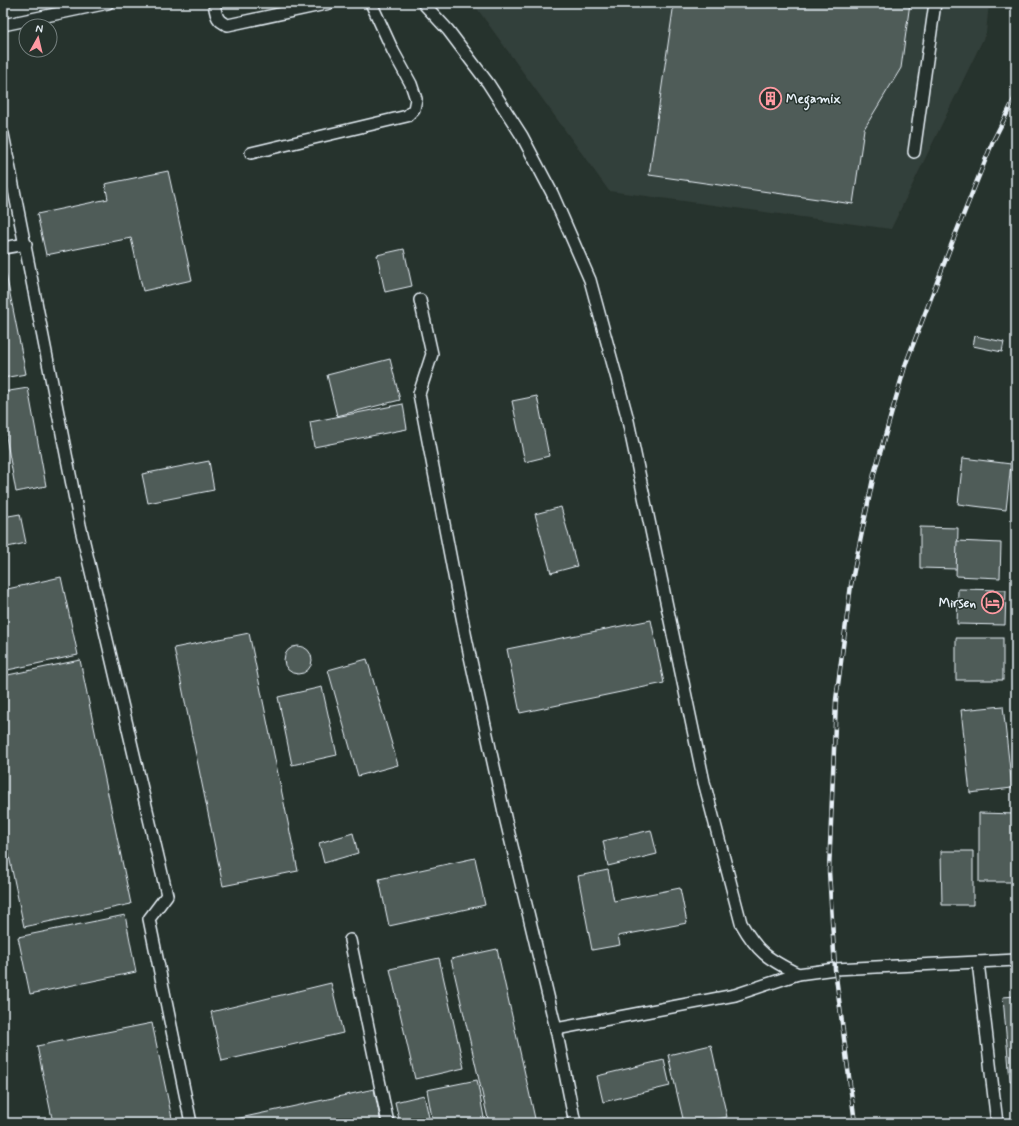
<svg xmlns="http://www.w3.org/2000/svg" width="1019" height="1126" font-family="Mynerve,sans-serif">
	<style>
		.built { fill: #333f3a }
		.building { fill: #505c59; stroke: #e8f1f8 }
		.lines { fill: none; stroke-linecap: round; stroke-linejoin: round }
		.service-casing { stroke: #e8f1f8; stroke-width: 14 }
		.service { stroke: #26332d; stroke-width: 11 }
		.rail-casing { stroke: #e8f1f8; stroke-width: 4.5 }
		.rail { stroke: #26332d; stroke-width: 3; stroke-dasharray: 9; stroke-linecap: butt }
		.labels { text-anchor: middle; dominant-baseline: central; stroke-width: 3; stroke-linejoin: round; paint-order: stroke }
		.poi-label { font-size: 13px; font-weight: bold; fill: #e8f1f8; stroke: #26332d; text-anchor: start }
	</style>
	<rect width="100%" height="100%" fill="#26332d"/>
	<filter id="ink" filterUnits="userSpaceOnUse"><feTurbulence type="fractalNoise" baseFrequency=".025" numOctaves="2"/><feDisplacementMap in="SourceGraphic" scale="8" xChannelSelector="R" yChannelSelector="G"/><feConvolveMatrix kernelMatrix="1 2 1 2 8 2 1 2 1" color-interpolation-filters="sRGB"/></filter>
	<g filter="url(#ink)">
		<!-- built -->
		<path class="built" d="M 473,3 L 989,3 L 986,33 L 891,229 L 609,191 Z"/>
		<!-- building -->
		<g class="building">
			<path d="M 674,3 L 910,3 L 901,68 L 864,129 L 853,204 L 649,175 Z"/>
			<path d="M 168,171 L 192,280 L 143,291 L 131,238 L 46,255 L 37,214 L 108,199 L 105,184 Z"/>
			<path d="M 404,249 L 412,286 L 385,292 L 377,255 Z"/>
			<path d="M 3,274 L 6,274 L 26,374 L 3,378 Z"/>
			<path d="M 975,336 L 1004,342 L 1002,352 L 973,346 Z"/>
			<path d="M 390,359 L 400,400 L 337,416 L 327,375 Z"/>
			<path d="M 28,388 L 46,486 L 16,492 L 3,420 L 3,392 Z"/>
			<path d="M 537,396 L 549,456 L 525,462 L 512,401 Z"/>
			<path d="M 403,404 L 407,429 L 314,447 L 310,422 Z"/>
			<path d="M 963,458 L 1011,464 L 1006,510 L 958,504 Z"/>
			<path d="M 209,461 L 214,490 L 148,503 L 142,474 Z"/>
			<path d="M 561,507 L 577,566 L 551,573 L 535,514 Z"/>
			<path d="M 20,514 L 26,543 L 3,548 L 3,517 Z"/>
			<path d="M 920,527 L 958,528 L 957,569 L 920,568 Z"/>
			<path d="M 957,541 L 1001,543 L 1000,578 L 956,576 Z"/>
			<path d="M 61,577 L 78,655 L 3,671 L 3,590 Z"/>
			<path d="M 958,589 L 1006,590 L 1005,625 L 957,624 Z"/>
			<path d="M 651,620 L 664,683 L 520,713 L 507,649 Z"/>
			<path d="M 249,633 L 298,871 L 223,886 L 174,648 Z"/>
			<rect x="956" y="638" width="47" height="42"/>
			<circle cx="298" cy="660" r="14"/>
			<path d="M 367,659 L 398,765 L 358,776 L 328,670 Z"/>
			<path d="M 80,660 L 131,904 L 24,927 L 3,827 L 3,676 Z"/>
			<path d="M 322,687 L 337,755 L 292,765 L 278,697 Z"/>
			<path d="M 1003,706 L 1012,788 L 970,793 L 961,710 Z"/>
			<path d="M 979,813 L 1016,814 L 1016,882 L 979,882 Z"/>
			<path d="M 651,830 L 657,854 L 608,866 L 603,841 Z"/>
			<path d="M 353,833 L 358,853 L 324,863 L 319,843 Z"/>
			<path d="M 941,851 L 973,851 L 973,905 L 942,905 Z"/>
			<path d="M 475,858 L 485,905 L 389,926 L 379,879 Z"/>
			<path d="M 608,870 L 614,901 L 680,888 L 687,923 L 618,936 L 620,945 L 592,950 L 578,876 Z"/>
			<path d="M 125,915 L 136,972 L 30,994 L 18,937 Z"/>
			<path d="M 497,949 L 536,1123 L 489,1123 L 451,959 Z"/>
			<path d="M 439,958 L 464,1068 L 415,1079 L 390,969 Z"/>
			<path d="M 331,983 L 343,1033 L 222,1061 L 211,1012 Z"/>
			<path d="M 1016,996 L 1016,1080 L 1010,1081 L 1003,997 Z"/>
			<path d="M 152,1023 L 173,1123 L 53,1123 L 37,1046 Z"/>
			<path d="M 711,1045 L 727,1117 L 700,1123 L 684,1123 L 668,1055 Z"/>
			<path d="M 664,1060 L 670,1086 L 603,1102 L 597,1076 Z"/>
			<path d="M 477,1080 L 485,1123 L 433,1123 L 427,1090 Z"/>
			<path d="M 374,1089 L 381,1123 L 217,1123 Z"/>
			<path d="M 424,1095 L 430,1122 L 400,1123 L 395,1102 Z"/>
		</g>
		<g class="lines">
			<defs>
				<g id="service">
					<path d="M 214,3 C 216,14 216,21 228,25 L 330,3"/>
					<path d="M 423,3 L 448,30 L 488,83 L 522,136 L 552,193 L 590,280 L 627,416 L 704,782 L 741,923 C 758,953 768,959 798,974"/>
					<path d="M 3,25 L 108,3"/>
					<path d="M 3,134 L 80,525 L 167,895 L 149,919 L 191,1123"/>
					<path d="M 914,152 L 935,3"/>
					<path d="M 251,153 L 407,116 L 414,109 L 416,99 L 411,84 L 393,51 L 371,3"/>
					<path d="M 3,248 L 26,244"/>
					<path d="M 420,300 L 432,354 L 419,394 L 466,638 L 505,817 L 556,1029 L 575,1123"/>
					<path d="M 350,940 L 388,1123"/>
					<path d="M 556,1029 L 735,995 L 798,974 L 835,969 L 978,962"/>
					<path d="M 997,1123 L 978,962 L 1016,960"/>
				</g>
			</defs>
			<!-- service casing -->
			<use href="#service" class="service-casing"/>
			<!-- service -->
			<use href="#service" class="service"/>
			<defs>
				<path id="rail" d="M 855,1123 L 835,969 L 829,871 L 836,700 L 851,585 L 874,474 L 906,363 L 952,243 L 993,141 L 1016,96"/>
			</defs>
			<!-- rail casing -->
			<use href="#rail" class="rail-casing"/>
			<!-- rail -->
			<use href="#rail" class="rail"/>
		</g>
	</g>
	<!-- icons -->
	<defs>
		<symbol id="building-ring" viewBox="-11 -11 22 22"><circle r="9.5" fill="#26332d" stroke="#ff9aa2" stroke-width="1.5"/><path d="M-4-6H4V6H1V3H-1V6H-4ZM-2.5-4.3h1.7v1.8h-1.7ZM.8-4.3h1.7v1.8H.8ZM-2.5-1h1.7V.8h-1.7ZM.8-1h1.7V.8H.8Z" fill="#ff9aa2"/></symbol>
		<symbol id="hotel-ring" viewBox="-11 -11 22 22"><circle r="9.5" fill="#26332d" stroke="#ff9aa2" stroke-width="1.5"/><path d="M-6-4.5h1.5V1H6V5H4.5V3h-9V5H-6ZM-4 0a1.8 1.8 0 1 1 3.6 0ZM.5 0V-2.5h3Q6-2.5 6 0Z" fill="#ff9aa2"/></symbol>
	</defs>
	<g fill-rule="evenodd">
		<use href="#building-ring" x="758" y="86" width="25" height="25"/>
		<use href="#hotel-ring" x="980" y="590" width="25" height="25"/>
	</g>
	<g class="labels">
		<!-- poi labels -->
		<g class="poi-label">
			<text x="786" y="99">Megamix</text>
			<text x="976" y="603" text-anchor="end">Mirsen</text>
		</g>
	</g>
	<!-- margin -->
	<rect width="1019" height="1126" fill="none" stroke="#26332d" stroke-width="16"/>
	<rect x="8" y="8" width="1003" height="1110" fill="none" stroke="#e8f1f8" stroke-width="1.5" filter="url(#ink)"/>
	<!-- north arrow -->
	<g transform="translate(38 38) rotate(8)"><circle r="19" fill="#26332d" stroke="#747f7e"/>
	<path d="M0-3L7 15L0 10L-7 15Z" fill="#ff9aa2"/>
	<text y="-6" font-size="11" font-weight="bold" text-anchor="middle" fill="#e8f1f8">N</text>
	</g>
</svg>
